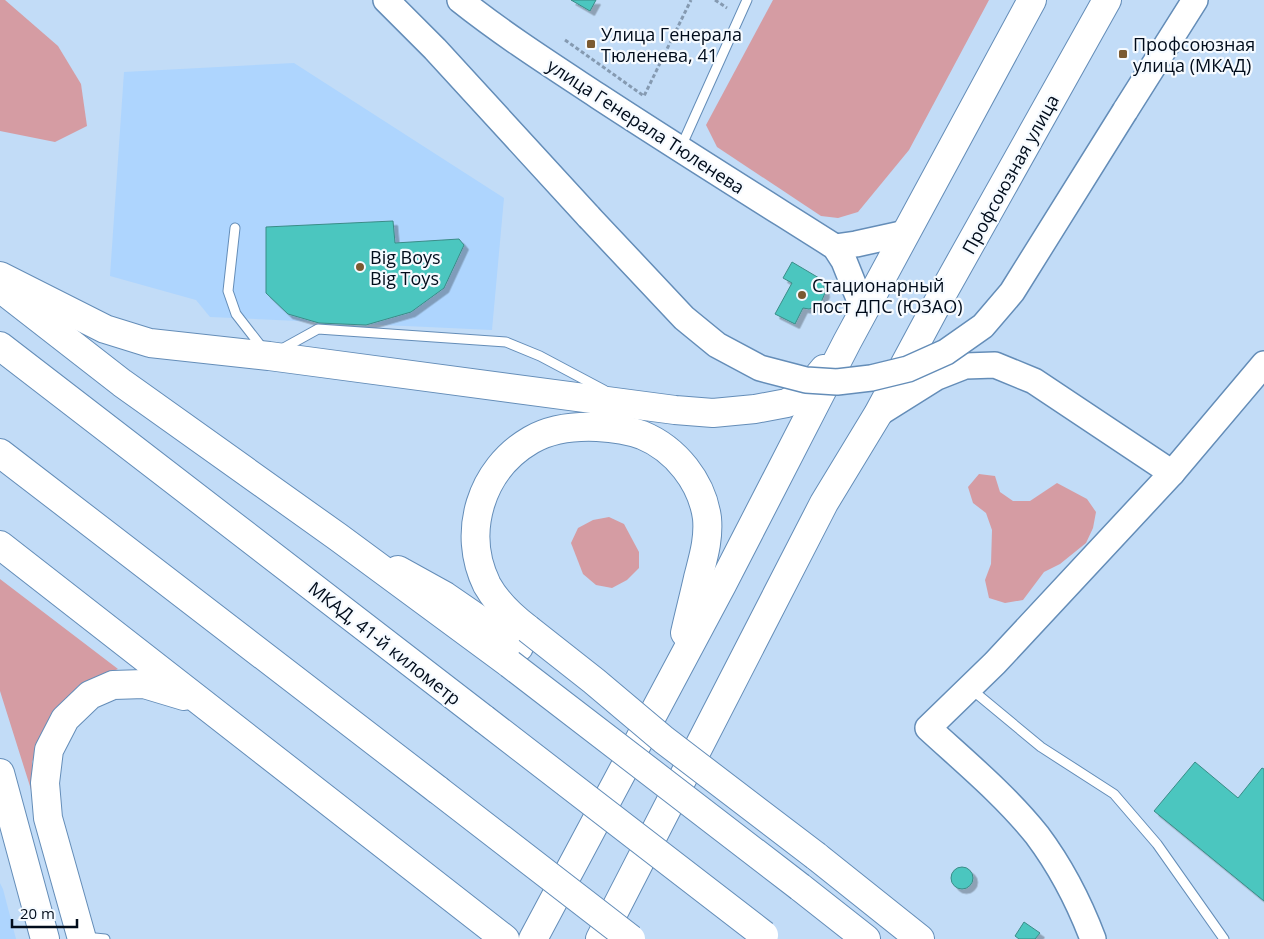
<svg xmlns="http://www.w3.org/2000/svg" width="1264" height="939" font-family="'Open Sans',sans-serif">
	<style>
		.built { fill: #aed5fe }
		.green { fill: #d59ca3 }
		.building { fill: #4cc6bf; stroke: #3a8c87; filter: url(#shadow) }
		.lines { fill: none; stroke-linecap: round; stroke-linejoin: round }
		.lane-casing { stroke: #648db8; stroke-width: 11 }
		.secondary-casing { stroke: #648db8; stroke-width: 28 }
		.primary-casing { stroke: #648db8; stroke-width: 30 }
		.highway-casing { stroke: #648db8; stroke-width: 30 }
		.path { stroke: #859ab1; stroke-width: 3; stroke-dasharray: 4 2.5; stroke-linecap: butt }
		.lane { stroke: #fff; stroke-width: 9 }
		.secondary { stroke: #fff; stroke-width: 25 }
		.primary { stroke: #fff; stroke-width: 28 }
		.highway { stroke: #fff; stroke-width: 28 }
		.secondary-bridge-casing { stroke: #648db8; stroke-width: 28; stroke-linecap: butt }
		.primary-bridge-casing { stroke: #648db8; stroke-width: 30; stroke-linecap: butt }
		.highway-bridge-casing { stroke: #648db8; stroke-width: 30; stroke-linecap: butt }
		.secondary-bridge { stroke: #fff; stroke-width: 25 }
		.primary-bridge { stroke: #fff; stroke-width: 28 }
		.highway-bridge { stroke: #fff; stroke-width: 28 }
		.poi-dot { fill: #7b5a31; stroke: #f5faff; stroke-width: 2 }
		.labels { text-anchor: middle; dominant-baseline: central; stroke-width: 4.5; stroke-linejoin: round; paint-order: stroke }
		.poi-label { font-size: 18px; fill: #010c1b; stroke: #f5faff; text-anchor: start }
		.street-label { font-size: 18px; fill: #010c1b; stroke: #f5faff }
	</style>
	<defs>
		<filter id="shadow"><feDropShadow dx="4.5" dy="4.5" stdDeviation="0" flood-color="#0004"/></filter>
	</defs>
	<rect width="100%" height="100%" fill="#c2dcf7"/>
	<!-- built -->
	<g class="built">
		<path d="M 294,63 L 504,198 L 492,330 L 210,317 L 196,300 L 110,276 L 124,72 Z"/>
		<path d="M 0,883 L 3,889 L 16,939 L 0,939 Z"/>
	</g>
	<!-- green -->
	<g class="green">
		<path d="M 0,0 L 5,0 L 58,46 L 81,84 L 87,126 L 55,142 L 0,131 Z"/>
		<path d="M 773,0 L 989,0 L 909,150 L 858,212 L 838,218 L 821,216 L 717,147 L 706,125 Z"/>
		<path d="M 979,474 L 995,476 L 1000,492 L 1013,501 L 1030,501 L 1057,483 L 1087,499 L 1096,512 L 1093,528 L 1086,543 L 1060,564 L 1044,572 L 1023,600 L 1005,603 L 989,598 L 985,580 L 991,564 L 992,530 L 986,513 L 973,503 L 968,487 Z"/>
		<path d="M 609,517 L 624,524 L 639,552 L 639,568 L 627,580 L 612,588 L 596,585 L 583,574 L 571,543 L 578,528 L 593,520 Z"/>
		<path d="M 0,579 L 118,669 L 78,686 L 52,716 L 32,762 L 34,799 L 0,691 Z"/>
	</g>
	<!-- building -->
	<g class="building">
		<path d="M 571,0 L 596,0 L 590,11 Z"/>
		<path d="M 393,221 L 395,243 L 459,239 L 464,245 L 444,288 L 411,312 L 366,325 L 319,323 L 288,314 L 266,293 L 266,227 Z"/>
		<path d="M 792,262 L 819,278 L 824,285 L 825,293 L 822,300 L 817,306 L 809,309 L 803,308 L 795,324 L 775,314 L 792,283 L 783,278 Z"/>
		<path d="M 1195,762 L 1238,798 L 1262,768 L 1264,769 L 1264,901 L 1154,811 Z"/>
		<circle cx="962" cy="878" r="11"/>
		<path d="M 1024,922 L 1040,933 L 1035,939 L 1019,939 L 1015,936 Z"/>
	</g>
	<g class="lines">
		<defs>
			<g id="lane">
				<path d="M 681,147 L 747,0"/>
				<path d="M 235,228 L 228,291 L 236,314 L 264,350"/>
				<path d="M 280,350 L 318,329 L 506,342 L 540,356 L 604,390"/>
				<path d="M 971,689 L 1041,747 L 1114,794 L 1157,844 L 1224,939"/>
				<path d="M 85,937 L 105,939"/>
			</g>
			<g id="secondary">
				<path d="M 386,0 L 435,49 L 589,217"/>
				<path d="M 460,0 C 504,35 551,65 598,96 C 676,147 756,197 835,247 L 844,261 L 864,311"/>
				<path d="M 1125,111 L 1195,0"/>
				<path d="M 835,247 L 856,244 L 906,233"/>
				<path d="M 878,414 L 937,377 L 965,366 L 995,365 L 1034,381 L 1172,473"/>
				<path d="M 1093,939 C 1079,902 1061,867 1037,835 C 1005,795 965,762 928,728 L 995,663 L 1172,473 L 1264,364"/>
			</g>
			<g id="primary">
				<path d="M 0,276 L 105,329 L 150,343 L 269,356 L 675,410 L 713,413 L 755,409 L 787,403 L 805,392 L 824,369"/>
				<path d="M 0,545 L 505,939"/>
				<path d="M 398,570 L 445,596 L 519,647"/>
				<path d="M 528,629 C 512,617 497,603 487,585 C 461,532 481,469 531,440 C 552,428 574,426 597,427 C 613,428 628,430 642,435 C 676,449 702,482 707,518 C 709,540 703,558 698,578 C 694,596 689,615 685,633"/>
				<path d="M 816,856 L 920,939"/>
				<path d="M 82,939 L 48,818 L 45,783 L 49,750 L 65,719 L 90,695 L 113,685 L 144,684 L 184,696"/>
				<path d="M 533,939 L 722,585 L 847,342 L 1032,0"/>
				<path d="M 600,939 L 824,503 L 878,414 L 944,291 L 1107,0"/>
			</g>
			<g id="highway">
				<path d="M 0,288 L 122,383 L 338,537 L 510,664"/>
				<path d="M 0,346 L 484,719"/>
				<path d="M 0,453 L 438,790"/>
				<path d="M 0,773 L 45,939"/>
				<path d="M 800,887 L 866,939"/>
			</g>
		</defs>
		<!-- lane casing -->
		<use href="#lane" class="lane-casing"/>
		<!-- secondary casing -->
		<use href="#secondary" class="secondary-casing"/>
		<!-- primary casing -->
		<use href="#primary" class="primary-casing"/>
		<!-- highway casing -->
		<use href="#highway" class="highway-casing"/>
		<!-- path -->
		<g class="path">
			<path d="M 715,0 L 727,8"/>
			<path d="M 565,40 L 644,96 L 691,0"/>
		</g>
		<!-- lane -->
		<use href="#lane" class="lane"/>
		<!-- secondary -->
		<use href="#secondary" class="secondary"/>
		<!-- primary -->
		<use href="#primary" class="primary"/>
		<!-- highway -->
		<use href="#highway" class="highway"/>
		<defs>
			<path id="secondary-bridge" d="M 589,217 L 684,318 L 717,345 L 760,368 L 806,380 L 837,382 L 871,378 L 908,369 L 946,352 L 983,326 L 1012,292 L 1125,111"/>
			<path id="primary-bridge" d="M 528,629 L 594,681 L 664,740 L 816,856"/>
			<g id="highway-bridge">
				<path d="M 510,664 L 800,887"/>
				<path d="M 484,719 L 764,935"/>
				<path d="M 438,790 L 631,939"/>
			</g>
		</defs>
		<!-- secondary-bridge casing -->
		<use href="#secondary-bridge" class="secondary-bridge-casing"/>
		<!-- primary-bridge casing -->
		<use href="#primary-bridge" class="primary-bridge-casing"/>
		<!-- highway-bridge casing -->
		<use href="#highway-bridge" class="highway-bridge-casing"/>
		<!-- secondary-bridge -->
		<use href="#secondary-bridge" class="secondary-bridge"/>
		<!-- primary-bridge -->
		<use href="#primary-bridge" class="primary-bridge"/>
		<!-- highway-bridge -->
		<use href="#highway-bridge" class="highway-bridge"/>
	</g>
	<!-- markers -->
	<g class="poi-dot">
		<rect x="586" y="39" width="10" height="10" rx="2.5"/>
		<rect x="1118" y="49" width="10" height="10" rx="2.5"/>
		<circle cx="360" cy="267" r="5"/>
		<circle cx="802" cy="295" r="5"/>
	</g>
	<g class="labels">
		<!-- poi labels -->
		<g class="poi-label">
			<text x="601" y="34">Улица Генерала<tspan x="601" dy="21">Тюленева, 41</tspan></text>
			<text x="1133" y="44">Профсоюзная<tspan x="1133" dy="21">улица (МКАД)</tspan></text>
			<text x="370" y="257">Big Boys<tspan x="370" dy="21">Big Toys</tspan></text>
			<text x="812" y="285">Стационарный<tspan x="812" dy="21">пост ДПС (ЮЗАО)</tspan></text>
		</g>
		<!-- street labels -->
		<g class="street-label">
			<text transform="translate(646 126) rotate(33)">улица Генерала Тюленева</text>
			<text transform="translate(1010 174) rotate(-61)">Профсоюзная улица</text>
			<text transform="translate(385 643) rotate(38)">МКАД, 41-й километр</text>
		</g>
	</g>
	<!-- scale -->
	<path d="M12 919v8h65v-8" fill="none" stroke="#010c1b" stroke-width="2.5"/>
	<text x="20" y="919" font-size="15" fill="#010c1b" stroke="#f5faff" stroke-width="4" paint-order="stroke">20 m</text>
</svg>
